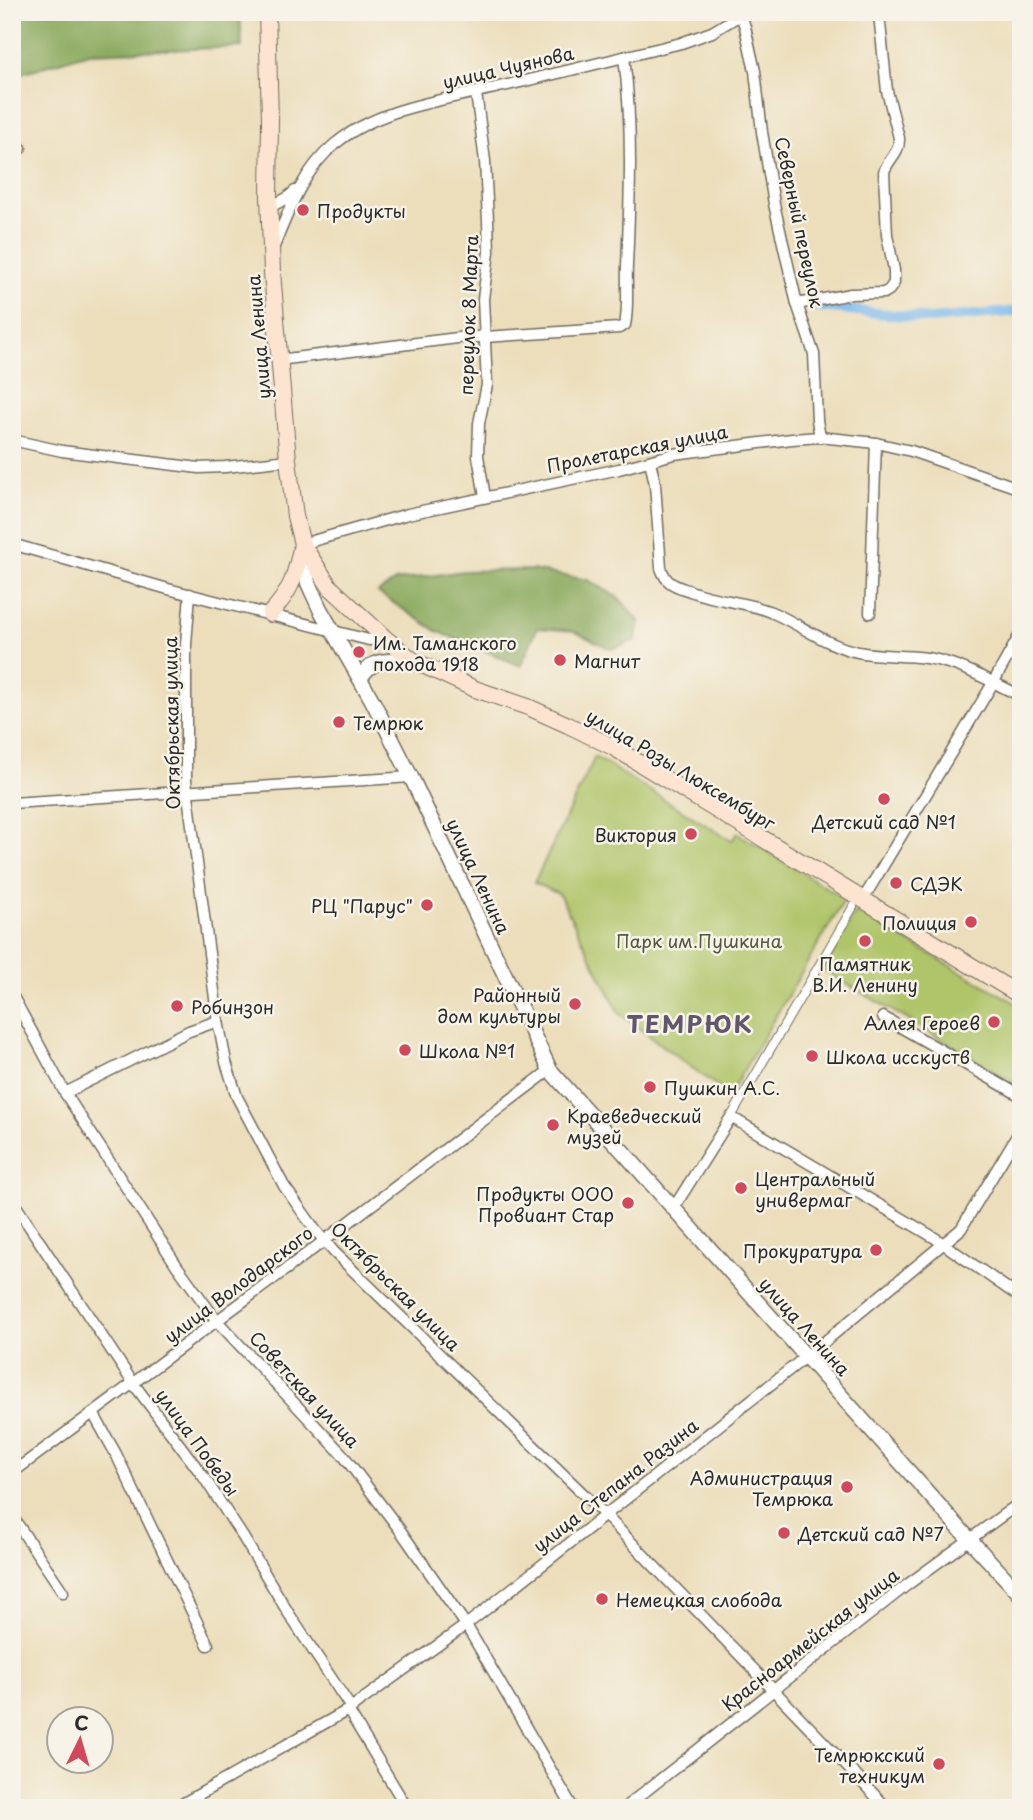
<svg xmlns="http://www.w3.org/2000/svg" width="1033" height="1820" font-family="'Playpen Sans',sans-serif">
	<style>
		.green { fill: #b0c56a; stroke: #6e784a; stroke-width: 2 }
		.forest { fill: #8caa5e; stroke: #5c6a44; stroke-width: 2 }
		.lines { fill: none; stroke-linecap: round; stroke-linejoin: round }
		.canal { stroke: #78b7ec; stroke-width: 10 }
		.pedestrian-casing { stroke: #6f6a5d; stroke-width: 10 }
		.minor-casing { stroke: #6f6a5d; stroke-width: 13 }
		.tertiary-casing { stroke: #6f6a5d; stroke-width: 17 }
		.secondary-casing { stroke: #6f6a5d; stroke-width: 18 }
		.pedestrian { stroke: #fff; stroke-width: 8 }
		.minor { stroke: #fff; stroke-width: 10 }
		.tertiary { stroke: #fff; stroke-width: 14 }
		.secondary { stroke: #fde4d0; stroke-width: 16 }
		.poi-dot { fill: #d1495b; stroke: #f7f3e8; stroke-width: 2.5 }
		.labels { text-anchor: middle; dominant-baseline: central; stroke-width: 5; stroke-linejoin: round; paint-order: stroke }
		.street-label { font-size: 18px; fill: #2b2b2b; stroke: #f7f3e8 }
		.poi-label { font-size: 18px; fill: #2b2b2b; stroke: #f7f3e8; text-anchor: start }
		.park-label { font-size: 18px; fill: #53593e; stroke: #f7f3e8 }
		.district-label { font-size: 24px; font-weight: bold; letter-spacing: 2px; fill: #61566c; stroke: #f7f3e8 }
	</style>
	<rect width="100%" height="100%" fill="#f7f3e8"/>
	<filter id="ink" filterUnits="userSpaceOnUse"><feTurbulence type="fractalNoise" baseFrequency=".0143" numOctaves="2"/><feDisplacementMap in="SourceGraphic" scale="14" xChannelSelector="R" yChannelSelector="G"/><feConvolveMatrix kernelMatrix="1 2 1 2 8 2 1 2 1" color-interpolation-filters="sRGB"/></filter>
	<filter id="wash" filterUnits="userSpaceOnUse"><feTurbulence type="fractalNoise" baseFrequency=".00686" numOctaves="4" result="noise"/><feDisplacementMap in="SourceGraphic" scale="28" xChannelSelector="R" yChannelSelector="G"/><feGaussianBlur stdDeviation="1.57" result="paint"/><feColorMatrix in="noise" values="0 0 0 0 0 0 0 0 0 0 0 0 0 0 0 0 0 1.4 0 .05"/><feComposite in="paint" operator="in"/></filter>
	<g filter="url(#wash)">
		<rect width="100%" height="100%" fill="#ecdebb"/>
		<!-- green -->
		<g class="green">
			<path d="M 595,757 L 732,841 L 737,833 L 845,899 L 729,1095 L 620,1014 L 559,894 L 534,883 Z"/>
			<path d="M 856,912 L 1021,1006 L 1021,1086 L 823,970 Z"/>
		</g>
		<!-- forest -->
		<g class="forest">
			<path d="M 13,12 L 240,12 L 242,47 L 89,53 L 12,76 Z"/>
			<path d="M 532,570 L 588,580 L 619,598 L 640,622 L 635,641 L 611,649 L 573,631 L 537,628 L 521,666 L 437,631 L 378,593 L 395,581 L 464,571 Z"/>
		</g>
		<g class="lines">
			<!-- canal -->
			<path class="canal" d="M 814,306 L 930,319 L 1021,311"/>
		</g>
	</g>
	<g filter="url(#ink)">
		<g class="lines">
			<defs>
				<path id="pedestrian" d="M 731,1117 L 853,907"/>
				<g id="minor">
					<path d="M 741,15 L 745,27 L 755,71 L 762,132 L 774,204 L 797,304 L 814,354 L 817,420 L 820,437"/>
					<path d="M 476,93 L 485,161 L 488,221 L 489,252 L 483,299 L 487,385 L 479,423 L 478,456 L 485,497"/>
					<path d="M 12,154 L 21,148"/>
					<path d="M 270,207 L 287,198 L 295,191"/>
					<path d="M 273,249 C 288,212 303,170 335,144 C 379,107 445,100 499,87 C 560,73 620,58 681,43 L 712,32 L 745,12"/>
					<path d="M 797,304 L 851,294 L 884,293 L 889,290 L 894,283 L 894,270 L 887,235 L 884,172 C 888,159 900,153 899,138 L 887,91 L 879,14 L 876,12"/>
					<path d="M 278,360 L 466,337 L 485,337 L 619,328 L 625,325 C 629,306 626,285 627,266 C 630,197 633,126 624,57"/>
					<path d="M 12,440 L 62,451 L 199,468 L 225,467 L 288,460"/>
					<path d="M 650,461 L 655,484 L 661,568 C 667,586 677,586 693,592 C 718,601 746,602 771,612 C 800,624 827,646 858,652 C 888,658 919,653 948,663 C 973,670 997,685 1021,696"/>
					<path d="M 12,544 L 168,589 L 369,640 L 386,639"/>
					<path d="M 302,544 L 408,514 L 619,469 L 674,454 L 792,439 L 820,437 L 876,443 L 911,451 L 1021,489"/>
					<path d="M 190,594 L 186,644 L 186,780 L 218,1021 L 226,1062 L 237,1097 L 284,1186 L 316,1231 L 334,1252 L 605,1515 L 887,1808"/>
					<path d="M 870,613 L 876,443"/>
					<path d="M 12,803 L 411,777"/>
					<path d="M 862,901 L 993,683 L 1021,633"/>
					<path d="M 12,995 L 65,1093 L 177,1266 L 217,1321 L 343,1455 L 400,1530 L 466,1625 L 573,1808"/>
					<path d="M 883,1017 L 1021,1096"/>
					<path d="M 65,1093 L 189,1031 L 218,1021"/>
					<path d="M 12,1200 L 133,1383 L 203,1476 L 243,1537 L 289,1614 L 351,1708"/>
					<path d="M 673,1209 L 731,1117 L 935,1238 L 1021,1298"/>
					<path d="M 93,1413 L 116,1454 L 208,1645"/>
					<path d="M 12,1473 L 324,1241 L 550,1070"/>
					<path d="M 12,1516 L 63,1592"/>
					<path d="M 348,1710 L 407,1808"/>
					<path d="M 175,1808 L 348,1710 L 466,1625 L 817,1348 L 961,1229 L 1021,1129"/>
					<path d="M 624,1808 L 907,1585 L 1021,1502"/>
				</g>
				<g id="tertiary">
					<path d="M 303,549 L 308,583 L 320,609 L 372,700 L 411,777 L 550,1070 L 969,1539 L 1021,1595"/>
					<path d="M 360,679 C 373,656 390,661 414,661"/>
				</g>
				<g id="secondary">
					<path d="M 267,12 L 270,120 L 269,197 L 272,272 L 288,460 L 295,516 L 302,544 L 330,587 L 386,639 L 414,661 L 475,689 L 528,707 L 568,725 L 613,747 L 1021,996"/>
					<path d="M 270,614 C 293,589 295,576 302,544"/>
				</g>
			</defs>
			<!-- pedestrian casing -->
			<use href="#pedestrian" class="pedestrian-casing"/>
			<!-- minor casing -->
			<use href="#minor" class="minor-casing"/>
			<!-- tertiary casing -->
			<use href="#tertiary" class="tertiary-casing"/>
			<!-- secondary casing -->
			<use href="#secondary" class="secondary-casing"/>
			<!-- pedestrian -->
			<use href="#pedestrian" class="pedestrian"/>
			<!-- minor -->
			<use href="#minor" class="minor"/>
			<!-- tertiary -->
			<use href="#tertiary" class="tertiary"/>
			<!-- secondary -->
			<use href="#secondary" class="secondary"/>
		</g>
	</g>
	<!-- markers -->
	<g class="poi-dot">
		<circle cx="303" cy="210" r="7"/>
		<circle cx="359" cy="652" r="7"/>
		<circle cx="560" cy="660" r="7"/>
		<circle cx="339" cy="722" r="7"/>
		<circle cx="884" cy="799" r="7"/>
		<circle cx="691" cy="834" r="7"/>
		<circle cx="896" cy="883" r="7"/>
		<circle cx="427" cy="905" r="7"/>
		<circle cx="971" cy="922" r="7"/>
		<circle cx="865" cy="941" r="7"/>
		<circle cx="575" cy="1004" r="7"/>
		<circle cx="177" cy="1006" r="7"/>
		<circle cx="994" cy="1022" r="7"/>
		<circle cx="405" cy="1050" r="7"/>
		<circle cx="812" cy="1056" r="7"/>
		<circle cx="650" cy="1087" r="7"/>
		<circle cx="553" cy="1125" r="7"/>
		<circle cx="741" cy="1188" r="7"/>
		<circle cx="628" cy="1203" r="7"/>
		<circle cx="876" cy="1250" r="7"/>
		<circle cx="847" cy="1487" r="7"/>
		<circle cx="784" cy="1533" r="7"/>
		<circle cx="602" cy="1599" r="7"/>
		<circle cx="939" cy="1764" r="7"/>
	</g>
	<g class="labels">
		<!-- street labels -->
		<g class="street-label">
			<text transform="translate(508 67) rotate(-13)">улица Чуянова</text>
			<text transform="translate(800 222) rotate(78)">Северный переулок</text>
			<text transform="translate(468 315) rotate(-88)">переулок 8 Марта</text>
			<text transform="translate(258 337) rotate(-95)">улица Ленина</text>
			<text transform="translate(637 448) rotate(-11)">Пролетарская улица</text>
			<text transform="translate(171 723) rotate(-91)">Октябрьская улица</text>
			<text transform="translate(681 769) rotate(31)">улица Розы Люксембург</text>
			<text transform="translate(479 876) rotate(65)">улица Ленина</text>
			<text transform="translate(238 1284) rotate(-37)">улица Володарского</text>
			<text transform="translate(396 1286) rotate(45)">Октябрьская улица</text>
			<text transform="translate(805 1326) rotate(48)">улица Ленина</text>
			<text transform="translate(305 1389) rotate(47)">Советская улица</text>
			<text transform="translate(198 1442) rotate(54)">улица Победы</text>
			<text transform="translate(615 1485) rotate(-38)">улица Степана Разина</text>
			<text transform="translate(810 1639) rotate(-38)">Красноармейская улица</text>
		</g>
		<!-- poi labels -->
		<g class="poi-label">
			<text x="317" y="210">Продукты</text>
			<text x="373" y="642">Им. Таманского<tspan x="373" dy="21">похода 1918</tspan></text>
			<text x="574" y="660">Магнит</text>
			<text x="353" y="722">Темрюк</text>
			<text x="884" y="821" text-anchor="middle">Детский сад №1</text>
			<text x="677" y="834" text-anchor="end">Виктория</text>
			<text x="910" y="883">СДЭК</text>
			<text x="413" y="905" text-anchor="end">РЦ "Парус"</text>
			<text x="957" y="922" text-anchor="end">Полиция</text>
			<text x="865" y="963" text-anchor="middle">Памятник<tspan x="865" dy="21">В.И. Ленину</tspan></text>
			<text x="561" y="994" text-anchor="end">Районный<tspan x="561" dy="21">дом культуры</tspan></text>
			<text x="191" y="1006">Робинзон</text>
			<text x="980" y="1022" text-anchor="end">Аллея Героев</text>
			<text x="419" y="1050">Школа №1</text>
			<text x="826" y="1056">Школа исскуств</text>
			<text x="664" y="1087">Пушкин А.С.</text>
			<text x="567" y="1115">Краеведческий<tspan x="567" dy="21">музей</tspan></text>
			<text x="755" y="1178">Центральный<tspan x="755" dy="21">универмаг</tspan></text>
			<text x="614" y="1193" text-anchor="end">Продукты ООО<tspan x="614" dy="21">Провиант Стар</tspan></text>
			<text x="862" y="1250" text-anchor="end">Прокуратура</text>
			<text x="833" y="1477" text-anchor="end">Администрация<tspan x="833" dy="21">Темрюка</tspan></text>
			<text x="798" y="1533">Детский сад №7</text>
			<text x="616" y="1599">Немецкая слобода</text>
			<text x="925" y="1754" text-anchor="end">Темрюкский<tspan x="925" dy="21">техникум</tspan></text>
		</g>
		<!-- park labels -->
		<g class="park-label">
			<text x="699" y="940">Парк им.Пушкина</text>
		</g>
		<!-- district labels -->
		<g class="district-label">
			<text x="690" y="1023">ТЕМРЮК</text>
		</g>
	</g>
	<!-- margin -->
	<rect width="1033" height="1820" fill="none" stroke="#f7f3e8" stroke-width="42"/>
	<!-- north arrow -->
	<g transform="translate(80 1740) rotate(5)"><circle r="33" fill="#f7f3e8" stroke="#a5a39c" stroke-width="2"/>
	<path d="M0-5L12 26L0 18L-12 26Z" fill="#d1495b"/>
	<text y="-10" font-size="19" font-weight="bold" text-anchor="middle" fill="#2b2b2b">С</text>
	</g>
</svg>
